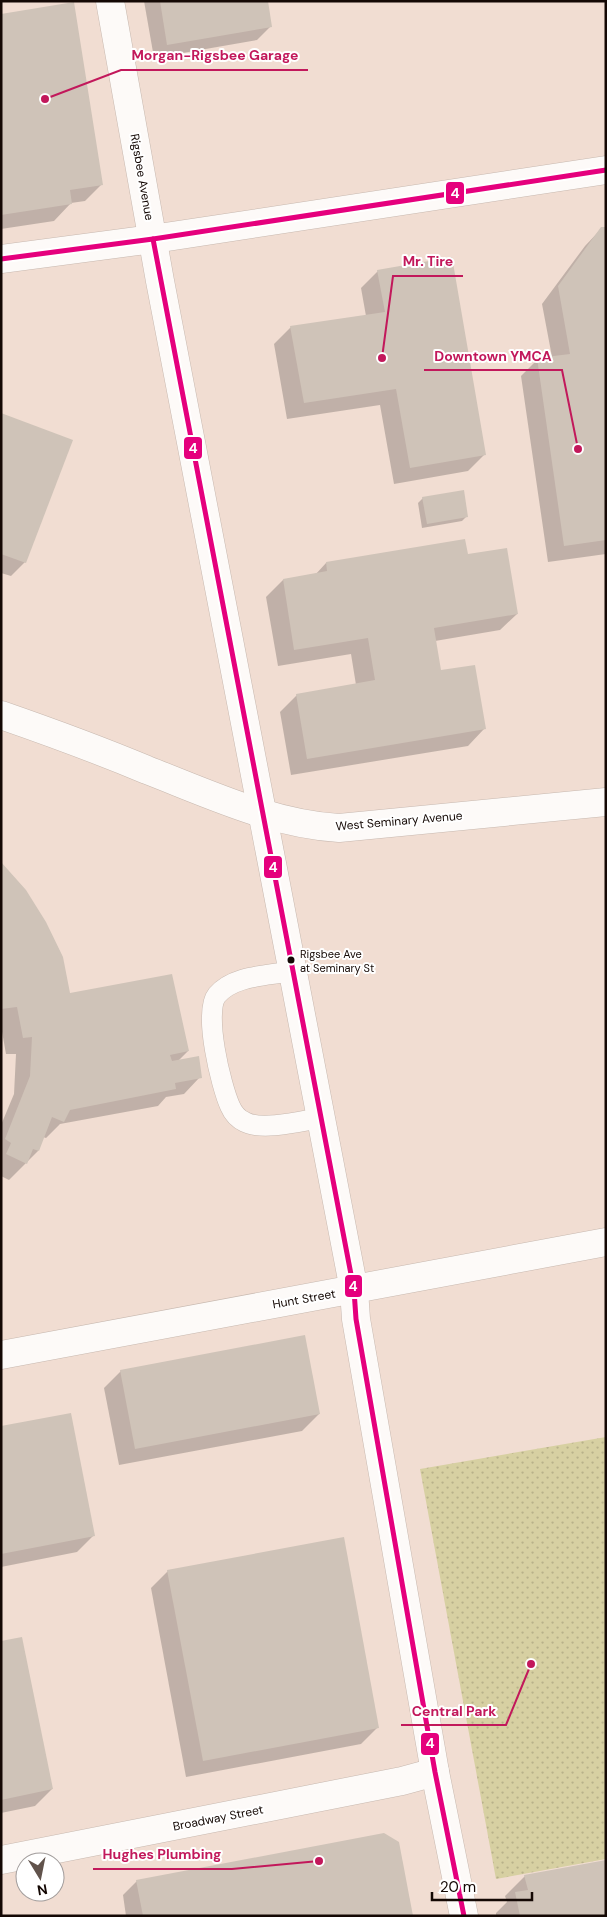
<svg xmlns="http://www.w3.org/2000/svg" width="607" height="1917" font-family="'DM Sans',sans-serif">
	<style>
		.park { fill: url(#park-dots) }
		.shadow { fill: #0003 }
		.building { fill: #cfc3b8 }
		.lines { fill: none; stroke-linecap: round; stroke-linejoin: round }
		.service-casing { stroke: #c7b8af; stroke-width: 21 }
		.minor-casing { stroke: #c7b8af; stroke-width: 29 }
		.tertiary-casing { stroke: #c7b8af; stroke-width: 29 }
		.primary-casing { stroke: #c7b8af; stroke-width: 29 }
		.service { stroke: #fdfaf8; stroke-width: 20 }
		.minor { stroke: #fdfaf8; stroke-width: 28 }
		.tertiary { stroke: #fdfaf8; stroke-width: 28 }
		.primary { stroke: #fdfaf8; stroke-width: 28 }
		.bus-1-casing { stroke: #fff; stroke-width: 9 }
		.bus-1 { stroke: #e5007d; stroke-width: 5 }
		.bus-dot { fill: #140804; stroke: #fff; stroke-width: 2 }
		.labels { text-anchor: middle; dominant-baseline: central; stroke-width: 4; stroke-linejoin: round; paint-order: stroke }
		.bus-label { font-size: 11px; fill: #140804; stroke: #fff; text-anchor: start }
		.street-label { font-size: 12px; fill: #140804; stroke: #fff }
		.leader { fill: none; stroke: #c2185b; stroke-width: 2 }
		.callout-dot { fill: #c2185b; stroke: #fff; stroke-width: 2 }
		.callout-label { font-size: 14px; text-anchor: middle; font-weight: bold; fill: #c2185b; stroke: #fff; stroke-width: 4; stroke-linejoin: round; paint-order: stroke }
		.line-badge { stroke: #fff; stroke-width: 2 }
		.badge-label { font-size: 14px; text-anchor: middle; font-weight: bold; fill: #fff }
	</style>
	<defs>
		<pattern id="park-dots" width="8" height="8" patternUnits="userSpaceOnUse" patternTransform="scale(1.25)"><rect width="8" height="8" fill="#d7d0a2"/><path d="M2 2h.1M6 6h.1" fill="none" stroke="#b8b18a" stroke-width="1.8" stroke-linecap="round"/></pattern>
	</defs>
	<rect width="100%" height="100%" fill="#f1ddd2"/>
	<!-- park -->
	<path class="park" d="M 606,1437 L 606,1859 L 496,1879 L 420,1469 Z"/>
	<!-- shadow -->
	<g class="shadow">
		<path d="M 144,1 L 267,1 L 271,26 L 257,40 L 154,58 Z"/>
		<path d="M 1,15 L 102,184 L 85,201 L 71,203 L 54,221 L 1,229 Z"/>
		<path d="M 602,228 L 606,228 L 606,554 L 548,562 L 521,376 L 538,359 L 552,357 L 542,304 L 585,246 Z"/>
		<path d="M 378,271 L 485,454 L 468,471 L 394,484 L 380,405 L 287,419 L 274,344 L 291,327 L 366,316 L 361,288 Z"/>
		<path d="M 1,414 L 25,562 L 11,576 L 1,573 Z"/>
		<path d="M 423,498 L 467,516 L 462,521 L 422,528 L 418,503 Z"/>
		<path d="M 467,556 L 517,614 L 500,630 L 435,641 L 440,672 L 484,729 L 468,746 L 291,775 L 280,712 L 297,695 L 356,685 L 351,654 L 278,666 L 266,597 L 283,580 L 315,575 L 326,563 Z"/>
		<path d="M 1,863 L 69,994 L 188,1051 L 177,1062 L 200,1077 L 184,1094 L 166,1097 L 158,1106 L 60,1124 L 46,1138 L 43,1137 L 38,1151 L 9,1180 L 1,1176 L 1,1125 L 14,1094 L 16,1054 L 6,1054 L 1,1026 Z"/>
		<path d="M 121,1371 L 319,1414 L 302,1431 L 119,1465 L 104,1388 Z"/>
		<path d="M 1,1427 L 94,1535 L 77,1552 L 1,1567 Z"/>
		<path d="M 168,1571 L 378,1727 L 361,1744 L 186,1777 L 151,1588 Z"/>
		<path d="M 1,1642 L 52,1789 L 35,1806 L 1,1813 Z"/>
		<path d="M 525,1876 L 606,1916 L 496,1916 L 496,1913 L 507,1902 L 505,1896 Z"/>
		<path d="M 137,1881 L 411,1916 L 126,1916 L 123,1895 Z"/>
	</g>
	<!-- building -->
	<g class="building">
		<path d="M 160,1 L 268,1 L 272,27 L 167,45 Z"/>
		<path d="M 74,2 L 103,185 L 70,190 L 72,204 L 1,215 L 1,14 Z"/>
		<path d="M 601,227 L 606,227 L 606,540 L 564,546 L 537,358 L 570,354 L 558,286 Z"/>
		<path d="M 452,257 L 486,455 L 410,468 L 396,389 L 304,403 L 290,326 L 385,312 L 377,270 Z"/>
		<path d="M 1,413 L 73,440 L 26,563 L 1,554 Z"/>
		<path d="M 464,490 L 468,517 L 427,524 L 422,497 Z"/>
		<path d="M 465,539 L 468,554 L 507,548 L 518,614 L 434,628 L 441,670 L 475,665 L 486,729 L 307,759 L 296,694 L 375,680 L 368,638 L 294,650 L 283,579 L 327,571 L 326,562 Z"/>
		<path d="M 1,862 L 26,890 L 46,922 L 63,957 L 70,993 L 172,974 L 189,1051 L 170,1055 L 172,1061 L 199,1056 L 202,1078 L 175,1083 L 176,1089 L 70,1110 L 64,1122 L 52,1117 L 39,1151 L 33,1149 L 27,1164 L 6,1154 L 11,1143 L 5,1139 L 30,1076 L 32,1037 L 23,1038 L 17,1007 L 1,1009 Z"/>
		<path d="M 305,1335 L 320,1414 L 135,1449 L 120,1370 Z"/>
		<path d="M 71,1413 L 95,1536 L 1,1554 L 1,1426 Z"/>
		<path d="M 344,1537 L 379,1728 L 203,1761 L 167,1570 Z"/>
		<path d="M 22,1637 L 53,1789 L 1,1800 L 1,1641 Z"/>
		<path d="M 384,1833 L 399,1842 L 413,1916 L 143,1916 L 136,1880 Z"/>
		<path d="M 606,1860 L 606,1916 L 520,1916 L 515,1892 L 528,1890 L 524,1875 Z"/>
	</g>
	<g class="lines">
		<defs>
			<path id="service" d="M 292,971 C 268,976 234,975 217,995 C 203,1012 221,1086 230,1106 C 233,1113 238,1119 245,1122 C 262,1131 302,1121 320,1118"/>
			<g id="minor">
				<path d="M 1,715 C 50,732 99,750 147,770 C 209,794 272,824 339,828 L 606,802"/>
				<path d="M 1,1355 L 606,1242"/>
				<path d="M 1,1860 L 402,1781 L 435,1772"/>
			</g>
			<path id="tertiary" d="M 110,1 L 160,281 L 354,1290 L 356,1319 L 435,1772 L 464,1916"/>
			<path id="primary" d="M 1,259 L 153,239 L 606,170"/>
		</defs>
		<!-- service casing -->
		<use href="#service" class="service-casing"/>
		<!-- minor casing -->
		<use href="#minor" class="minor-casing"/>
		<!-- tertiary casing -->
		<use href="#tertiary" class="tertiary-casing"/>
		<!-- primary casing -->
		<use href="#primary" class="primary-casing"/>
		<!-- service -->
		<use href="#service" class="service"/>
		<!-- minor -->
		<use href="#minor" class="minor"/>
		<!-- tertiary -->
		<use href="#tertiary" class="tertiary"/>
		<!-- primary -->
		<use href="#primary" class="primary"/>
		<defs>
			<g id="bus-1">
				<path d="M 153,239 L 354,1290 L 356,1319 L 435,1772 L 464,1916"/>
				<path d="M 1,259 L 153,239 L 606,170"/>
			</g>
		</defs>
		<!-- bus-1 casing -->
		<use href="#bus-1" class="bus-1-casing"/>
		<!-- bus-1 -->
		<use href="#bus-1" class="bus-1"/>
	</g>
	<!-- markers -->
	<circle class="bus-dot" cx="291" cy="960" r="4.5"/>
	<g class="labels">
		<!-- bus labels -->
		<g class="bus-label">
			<text x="300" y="954">Rigsbee Ave<tspan x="300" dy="14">at Seminary St</tspan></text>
		</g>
		<!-- street labels -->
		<g class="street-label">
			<text transform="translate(142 177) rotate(80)">Rigsbee Avenue</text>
			<text transform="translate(399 821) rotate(-5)">West Seminary Avenue</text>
			<text transform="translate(304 1299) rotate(-10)">Hunt Street</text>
			<text transform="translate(218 1818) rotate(-11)">Broadway Street</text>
		</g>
	</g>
	<!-- callouts -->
	<path class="leader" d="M45 99L121 70H308M382 358L393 276H463M578 449L562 370H424M531 1664L506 1725H401M319 1861L232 1869H93"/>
	<g class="callout-dot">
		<circle cx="45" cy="99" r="5"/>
		<circle cx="382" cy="358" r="5"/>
		<circle cx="578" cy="449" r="5"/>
		<circle cx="531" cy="1664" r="5"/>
		<circle cx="319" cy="1861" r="5"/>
	</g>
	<g class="callout-label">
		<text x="215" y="60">Morgan-Rigsbee Garage</text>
		<text x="428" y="266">Mr. Tire</text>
		<text x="493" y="361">Downtown YMCA</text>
		<text x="454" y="1716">Central Park</text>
		<text x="162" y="1859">Hughes Plumbing</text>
	</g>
	<g class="line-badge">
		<rect x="445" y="181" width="20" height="24" rx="5" fill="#e5007d"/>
		<rect x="183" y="436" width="20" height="24" rx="5" fill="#e5007d"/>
		<rect x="263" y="855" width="20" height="24" rx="5" fill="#e5007d"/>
		<rect x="344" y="1274" width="19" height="24" rx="5" fill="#e5007d"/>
		<rect x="420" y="1732" width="20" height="24" rx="5" fill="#e5007d"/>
	</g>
	<g class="badge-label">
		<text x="455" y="198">4</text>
		<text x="193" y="453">4</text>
		<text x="273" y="872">4</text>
		<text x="353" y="1291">4</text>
		<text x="430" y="1748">4</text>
	</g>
	<!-- border -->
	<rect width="607" height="1917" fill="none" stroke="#140804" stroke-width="5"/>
	<!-- north arrow -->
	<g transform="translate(40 1877) rotate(170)"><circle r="24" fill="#ffffff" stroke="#a19c9b"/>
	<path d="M0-4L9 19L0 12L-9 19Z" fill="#61534c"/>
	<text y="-8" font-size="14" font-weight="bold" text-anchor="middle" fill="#140804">N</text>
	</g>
	<!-- scale -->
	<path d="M432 1892v8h100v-8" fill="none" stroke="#140804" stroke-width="2.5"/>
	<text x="440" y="1892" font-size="15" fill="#140804" stroke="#ffffff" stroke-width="4" paint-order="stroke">20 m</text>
</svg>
